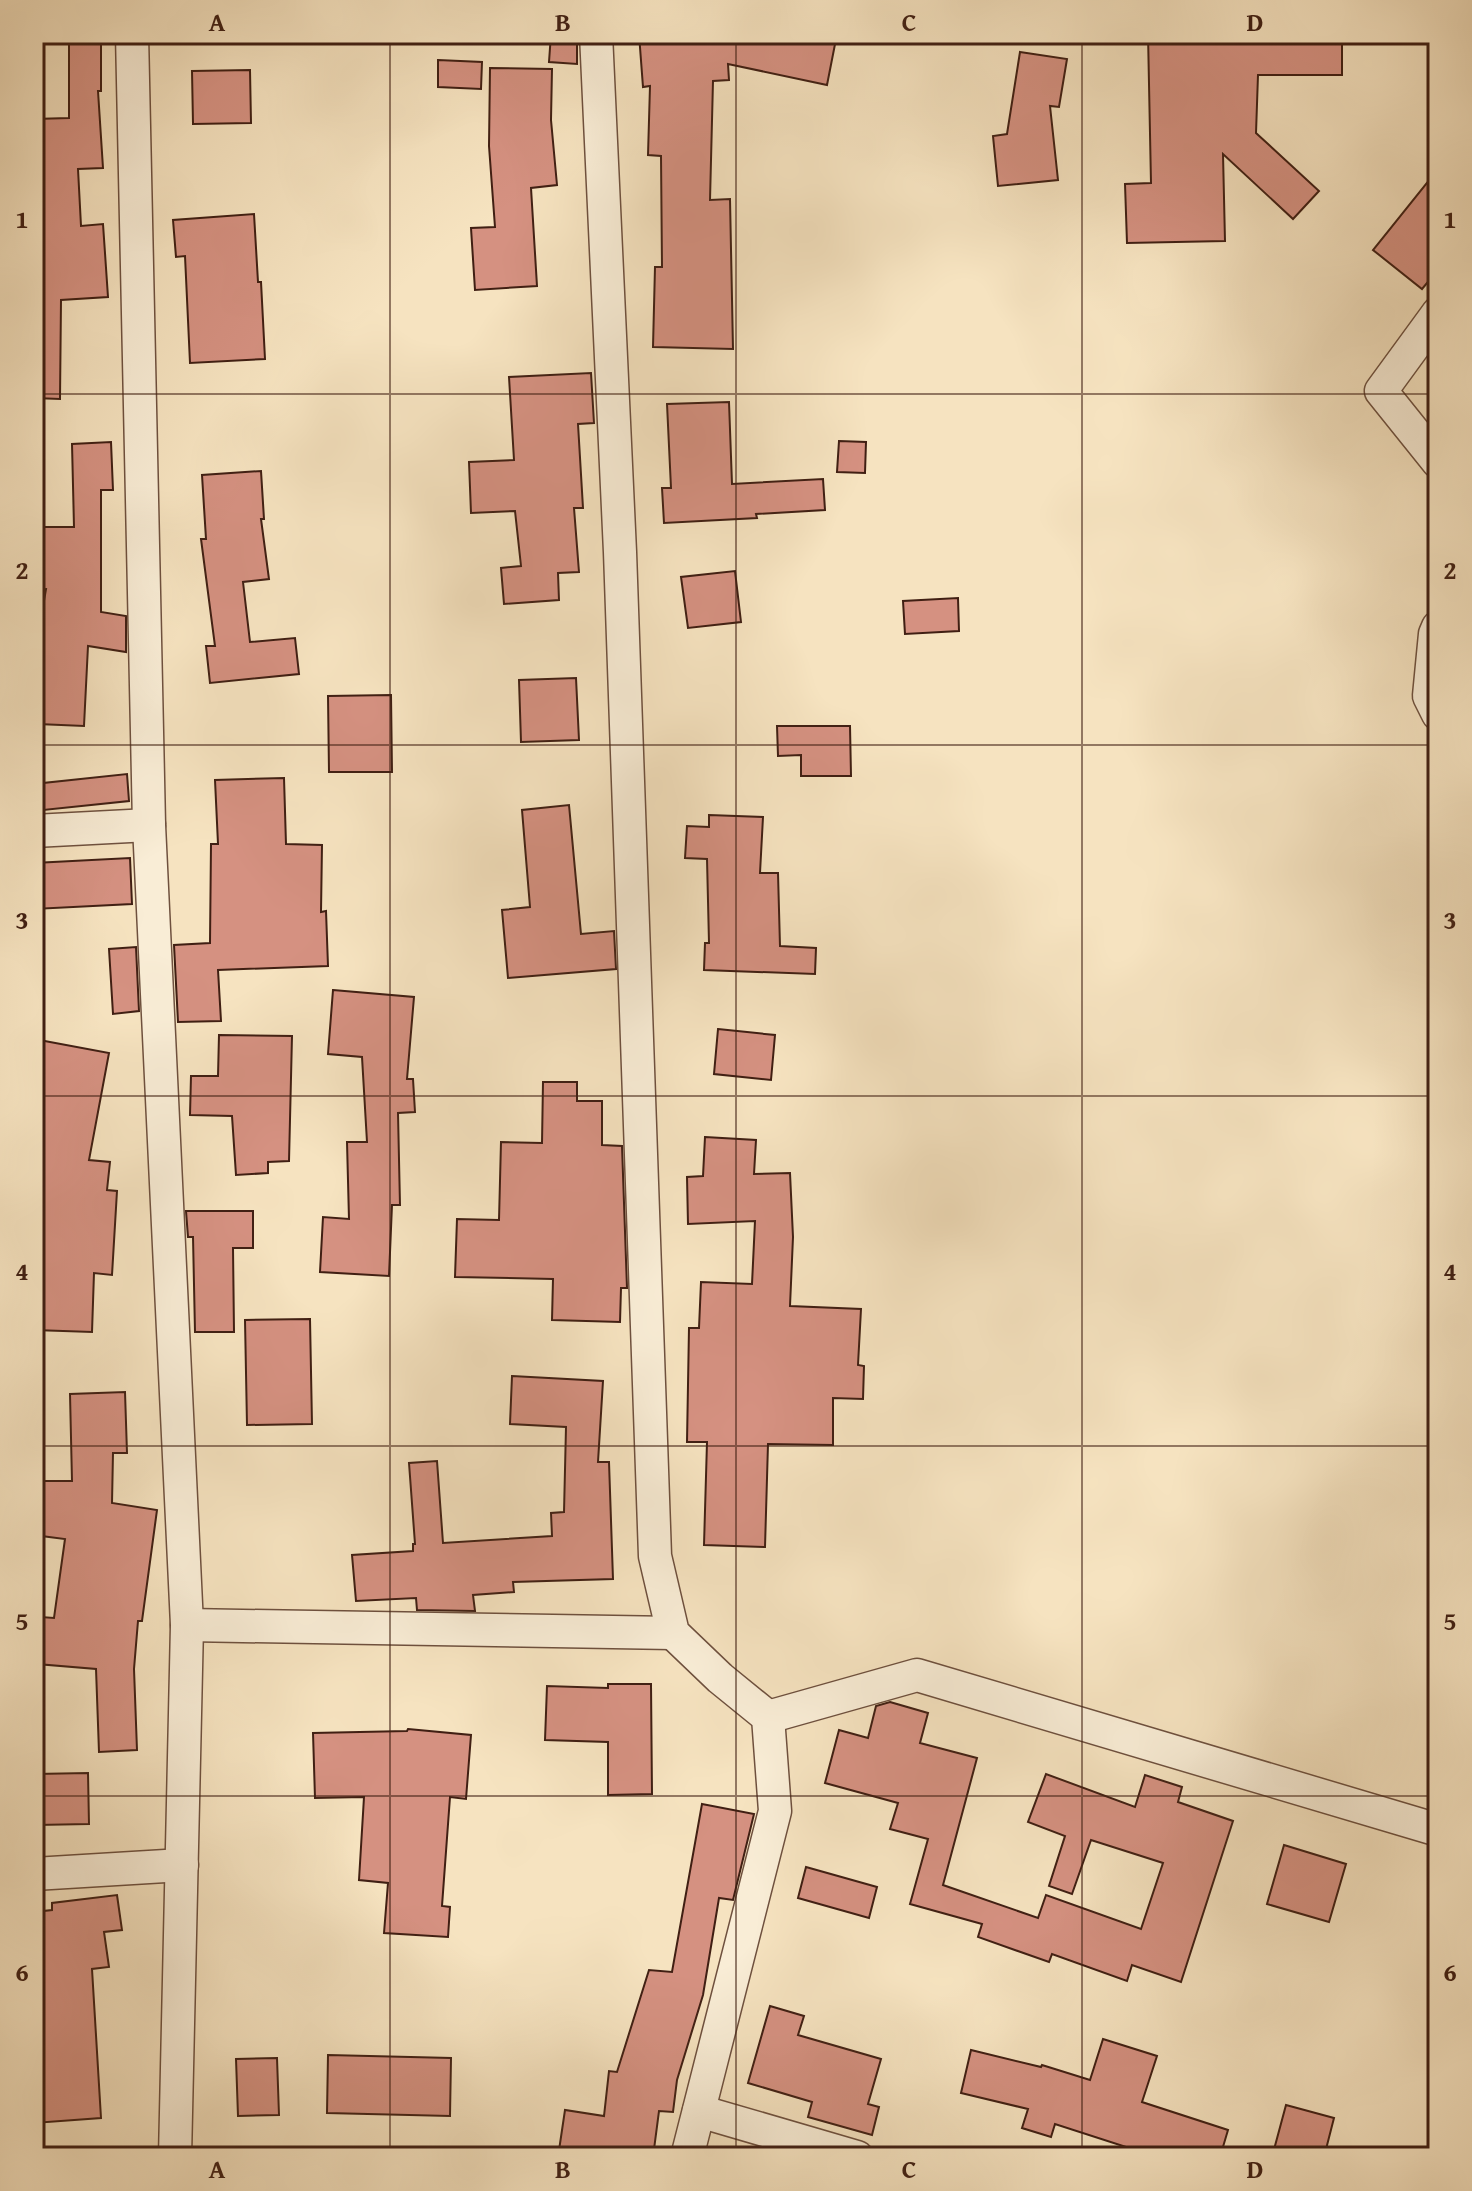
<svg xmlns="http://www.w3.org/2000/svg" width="1472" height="2191" font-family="'Gentium Book Plus',serif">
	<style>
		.building { fill: #d59181; stroke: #401f13; stroke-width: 2 }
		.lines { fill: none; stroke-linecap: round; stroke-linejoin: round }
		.minor-casing { stroke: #6e503e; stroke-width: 35 }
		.minor { stroke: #f9edd6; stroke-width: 32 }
		.grid { fill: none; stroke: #401f13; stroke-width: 2; stroke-opacity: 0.55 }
		.neatline { fill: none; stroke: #401f13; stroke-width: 3 }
		.grid-label { font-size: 26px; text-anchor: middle; font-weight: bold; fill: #401f13 }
	</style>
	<rect width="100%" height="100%" fill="#f6e3c0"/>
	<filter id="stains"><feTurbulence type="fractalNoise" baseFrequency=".0025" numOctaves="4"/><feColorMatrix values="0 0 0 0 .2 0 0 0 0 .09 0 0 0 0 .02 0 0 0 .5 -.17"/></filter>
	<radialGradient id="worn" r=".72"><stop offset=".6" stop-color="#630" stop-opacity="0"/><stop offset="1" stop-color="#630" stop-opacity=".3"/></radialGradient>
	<!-- building -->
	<g class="building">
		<path d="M 69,34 L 101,34 L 101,91 L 98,91 L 103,168 L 78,169 L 81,226 L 103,224 L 108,297 L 61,300 L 60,399 L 34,398 L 34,119 L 69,118 Z"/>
		<path d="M 551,34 L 577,34 L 577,64 L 549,62 Z"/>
		<path d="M 639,34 L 837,34 L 827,85 L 728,64 L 729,80 L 713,81 L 710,200 L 730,199 L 733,349 L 653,347 L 655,267 L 662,267 L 661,156 L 648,155 L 650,86 L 643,87 Z"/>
		<path d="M 1148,34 L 1342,35 L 1342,75 L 1258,75 L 1256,133 L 1319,191 L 1293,219 L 1223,154 L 1225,241 L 1127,243 L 1125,184 L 1151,183 Z"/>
		<path d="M 1020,52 L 1067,59 L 1059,107 L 1050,106 L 1058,180 L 998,186 L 993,136 L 1007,134 Z"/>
		<path d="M 438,60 L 482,62 L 481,89 L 438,87 Z"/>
		<path d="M 490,68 L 552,69 L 551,120 L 557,185 L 531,188 L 537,286 L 475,290 L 471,228 L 495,227 L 489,146 Z"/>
		<path d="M 250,70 L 251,123 L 193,124 L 192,71 Z"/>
		<path d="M 1438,169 L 1438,270 L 1422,289 L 1373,250 Z"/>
		<path d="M 254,214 L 258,282 L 261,282 L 265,359 L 190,363 L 185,256 L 176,257 L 173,220 Z"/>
		<path d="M 591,373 L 594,423 L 578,424 L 583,508 L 574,508 L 579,572 L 558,573 L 559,600 L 504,604 L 501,568 L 521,566 L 515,511 L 471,513 L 469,462 L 514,460 L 509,377 Z"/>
		<path d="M 729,402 L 732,484 L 823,479 L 825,510 L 756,514 L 757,518 L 664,523 L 662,488 L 671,488 L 667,404 Z"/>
		<path d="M 839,441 L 866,442 L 865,473 L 837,472 Z"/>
		<path d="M 111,442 L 113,490 L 101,490 L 101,612 L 126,616 L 126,652 L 88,646 L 84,726 L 38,724 L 39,706 L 34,706 L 34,659 L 46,589 L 34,590 L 34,527 L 74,527 L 72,444 Z"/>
		<path d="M 261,471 L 264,519 L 261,519 L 269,579 L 243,582 L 250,642 L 295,638 L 299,674 L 210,683 L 206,646 L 215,646 L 201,539 L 206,539 L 202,475 Z"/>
		<path d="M 735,571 L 741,622 L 688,628 L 681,577 Z"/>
		<path d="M 958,598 L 959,631 L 905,634 L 903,601 Z"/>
		<path d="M 576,678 L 579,740 L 521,742 L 519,680 Z"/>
		<path d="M 391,695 L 392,772 L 329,772 L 328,696 Z"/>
		<path d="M 777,726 L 850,726 L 851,776 L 801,776 L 801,755 L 778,756 Z"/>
		<path d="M 127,774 L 129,801 L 34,811 L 34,784 Z"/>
		<path d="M 284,778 L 286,844 L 322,845 L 321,912 L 326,911 L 328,966 L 218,970 L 221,1021 L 178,1022 L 174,945 L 210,943 L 211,844 L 218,844 L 215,780 Z"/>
		<path d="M 569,805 L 581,934 L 614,931 L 616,969 L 508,978 L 502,910 L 530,907 L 522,810 Z"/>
		<path d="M 709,815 L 763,817 L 760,873 L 778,873 L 780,946 L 816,948 L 815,974 L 704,970 L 705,943 L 709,943 L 707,859 L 685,858 L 687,826 L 709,827 Z"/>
		<path d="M 130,858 L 132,904 L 34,909 L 34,863 Z"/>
		<path d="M 136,947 L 139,1011 L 113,1014 L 109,949 Z"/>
		<path d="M 333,990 L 414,997 L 407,1079 L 413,1079 L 415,1112 L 398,1113 L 400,1205 L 392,1205 L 389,1276 L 320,1272 L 323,1217 L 349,1219 L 347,1142 L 367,1142 L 362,1057 L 328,1054 Z"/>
		<path d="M 718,1029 L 775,1035 L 771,1080 L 714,1074 Z"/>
		<path d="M 219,1035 L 292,1036 L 289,1161 L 268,1162 L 268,1173 L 236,1175 L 232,1116 L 190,1115 L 191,1076 L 218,1076 Z"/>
		<path d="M 34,1039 L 109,1053 L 89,1160 L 110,1162 L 107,1190 L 117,1191 L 112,1275 L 94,1273 L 92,1332 L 34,1330 L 34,1217 L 36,1176 L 34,1175 Z"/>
		<path d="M 543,1082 L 577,1082 L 577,1101 L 602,1101 L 602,1145 L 622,1146 L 627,1288 L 621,1288 L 620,1322 L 552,1320 L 553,1279 L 455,1277 L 457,1219 L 499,1220 L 501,1142 L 542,1143 Z"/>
		<path d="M 705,1137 L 756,1140 L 754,1174 L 790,1173 L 793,1237 L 790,1306 L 861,1309 L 858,1365 L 864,1366 L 863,1399 L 833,1398 L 833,1445 L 768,1444 L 765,1547 L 704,1545 L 707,1442 L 687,1442 L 689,1328 L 699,1328 L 701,1282 L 752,1284 L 755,1221 L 688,1224 L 687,1177 L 703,1176 Z"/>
		<path d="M 186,1211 L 253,1211 L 253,1248 L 233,1248 L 234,1332 L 195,1332 L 193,1237 L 188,1237 Z"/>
		<path d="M 310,1319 L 312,1424 L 247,1425 L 245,1320 Z"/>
		<path d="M 512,1376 L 603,1381 L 598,1462 L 609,1462 L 613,1579 L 513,1582 L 514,1592 L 473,1595 L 475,1611 L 417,1610 L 416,1598 L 356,1601 L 352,1555 L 413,1551 L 413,1544 L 415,1544 L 409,1463 L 437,1461 L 443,1543 L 552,1536 L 551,1513 L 564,1512 L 566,1427 L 510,1424 Z"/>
		<path d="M 125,1392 L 127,1453 L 113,1453 L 112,1503 L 157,1510 L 142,1621 L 138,1621 L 134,1669 L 137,1750 L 99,1752 L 96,1669 L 37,1664 L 41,1617 L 54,1618 L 65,1539 L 34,1535 L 34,1481 L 72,1481 L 70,1394 Z"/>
		<path d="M 608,1684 L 651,1684 L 652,1794 L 608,1795 L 608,1742 L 545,1740 L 547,1686 L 608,1688 Z"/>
		<path d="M 890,1702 L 928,1713 L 920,1743 L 977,1758 L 943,1885 L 1038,1918 L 1046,1895 L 1141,1929 L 1163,1863 L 1091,1840 L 1072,1894 L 1049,1886 L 1065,1836 L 1028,1822 L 1046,1774 L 1135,1807 L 1145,1775 L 1182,1787 L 1178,1802 L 1233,1821 L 1181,1982 L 1132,1965 L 1127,1981 L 1052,1954 L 1049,1962 L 978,1937 L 982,1924 L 910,1904 L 928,1839 L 890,1829 L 898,1803 L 825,1783 L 839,1730 L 868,1738 L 876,1706 Z"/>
		<path d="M 408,1729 L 471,1735 L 466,1799 L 450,1797 L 442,1906 L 450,1907 L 448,1937 L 384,1933 L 388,1883 L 359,1880 L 364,1797 L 315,1798 L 313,1733 L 407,1731 Z"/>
		<path d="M 88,1773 L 89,1824 L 36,1825 L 35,1774 Z"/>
		<path d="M 702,1804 L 754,1814 L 733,1900 L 719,1898 L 703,1995 L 677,2080 L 673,2112 L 659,2111 L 653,2157 L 558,2157 L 565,2110 L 604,2116 L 609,2071 L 617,2072 L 649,1970 L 672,1972 Z"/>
		<path d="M 1284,1845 L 1346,1864 L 1329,1922 L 1267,1904 Z"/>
		<path d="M 806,1867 L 877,1887 L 869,1918 L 798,1898 Z"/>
		<path d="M 117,1895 L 122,1930 L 104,1932 L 109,1967 L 92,1969 L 101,2118 L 34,2123 L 34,1912 L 52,1910 L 52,1903 Z"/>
		<path d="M 770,2006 L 804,2016 L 798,2035 L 881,2059 L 868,2104 L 879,2107 L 872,2135 L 808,2117 L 812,2102 L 748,2083 Z"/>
		<path d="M 1103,2039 L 1157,2056 L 1142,2102 L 1228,2130 L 1220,2157 L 1157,2157 L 1055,2124 L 1051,2137 L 1022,2128 L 1028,2109 L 961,2093 L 971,2050 L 1041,2067 L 1042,2065 L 1090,2080 Z"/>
		<path d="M 328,2055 L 451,2058 L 450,2116 L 327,2113 Z"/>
		<path d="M 277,2058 L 279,2115 L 238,2116 L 236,2059 Z"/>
		<path d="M 1286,2105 L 1334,2118 L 1324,2157 L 1272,2157 Z"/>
	</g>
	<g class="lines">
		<defs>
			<g id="minor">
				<path d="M 132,34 L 149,825 L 187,1625 L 175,2157"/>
				<path d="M 596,34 L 620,552 L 655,1556 L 673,1633 L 720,1678 L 768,1717 L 775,1811 L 687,2157"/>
				<path d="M 1438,313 L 1381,391 L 1438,462"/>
				<path d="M 1438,627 L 1435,634 L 1429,696 L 1438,714"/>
				<path d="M 34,831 L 149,825"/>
				<path d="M 187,1625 L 673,1633"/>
				<path d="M 768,1717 L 917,1675 L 1438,1830"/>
				<path d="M 34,1874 L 182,1865"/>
				<path d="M 699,2111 L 857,2157"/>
			</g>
		</defs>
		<!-- minor casing -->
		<use href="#minor" class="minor-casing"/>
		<!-- minor -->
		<use href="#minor" class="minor"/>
	</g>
	<!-- grid -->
	<path class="grid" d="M 390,34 L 390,2157M 736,34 L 736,2157M 1082,34 L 1082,2157M 34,394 L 1438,394M 34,745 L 1438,745M 34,1096 L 1438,1096M 34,1446 L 1438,1446M 34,1796 L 1438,1796"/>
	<!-- margin -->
	<rect width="1472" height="2191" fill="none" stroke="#f6e3c0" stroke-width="88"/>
	<rect x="44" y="44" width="1384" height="2103" class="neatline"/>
	<g class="grid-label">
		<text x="217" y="31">A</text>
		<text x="563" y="31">B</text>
		<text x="909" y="31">C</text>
		<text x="1255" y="31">D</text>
		<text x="22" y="228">1</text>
		<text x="1450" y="228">1</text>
		<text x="22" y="579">2</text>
		<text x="1450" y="579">2</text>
		<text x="22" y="929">3</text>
		<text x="1450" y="929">3</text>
		<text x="22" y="1280">4</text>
		<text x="1450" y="1280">4</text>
		<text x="22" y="1630">5</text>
		<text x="1450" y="1630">5</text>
		<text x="22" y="1981">6</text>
		<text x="1450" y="1981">6</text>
		<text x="217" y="2178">A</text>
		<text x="563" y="2178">B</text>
		<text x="909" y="2178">C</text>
		<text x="1255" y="2178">D</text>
	</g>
	<rect width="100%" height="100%" filter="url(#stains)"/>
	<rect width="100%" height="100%" fill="url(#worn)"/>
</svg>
